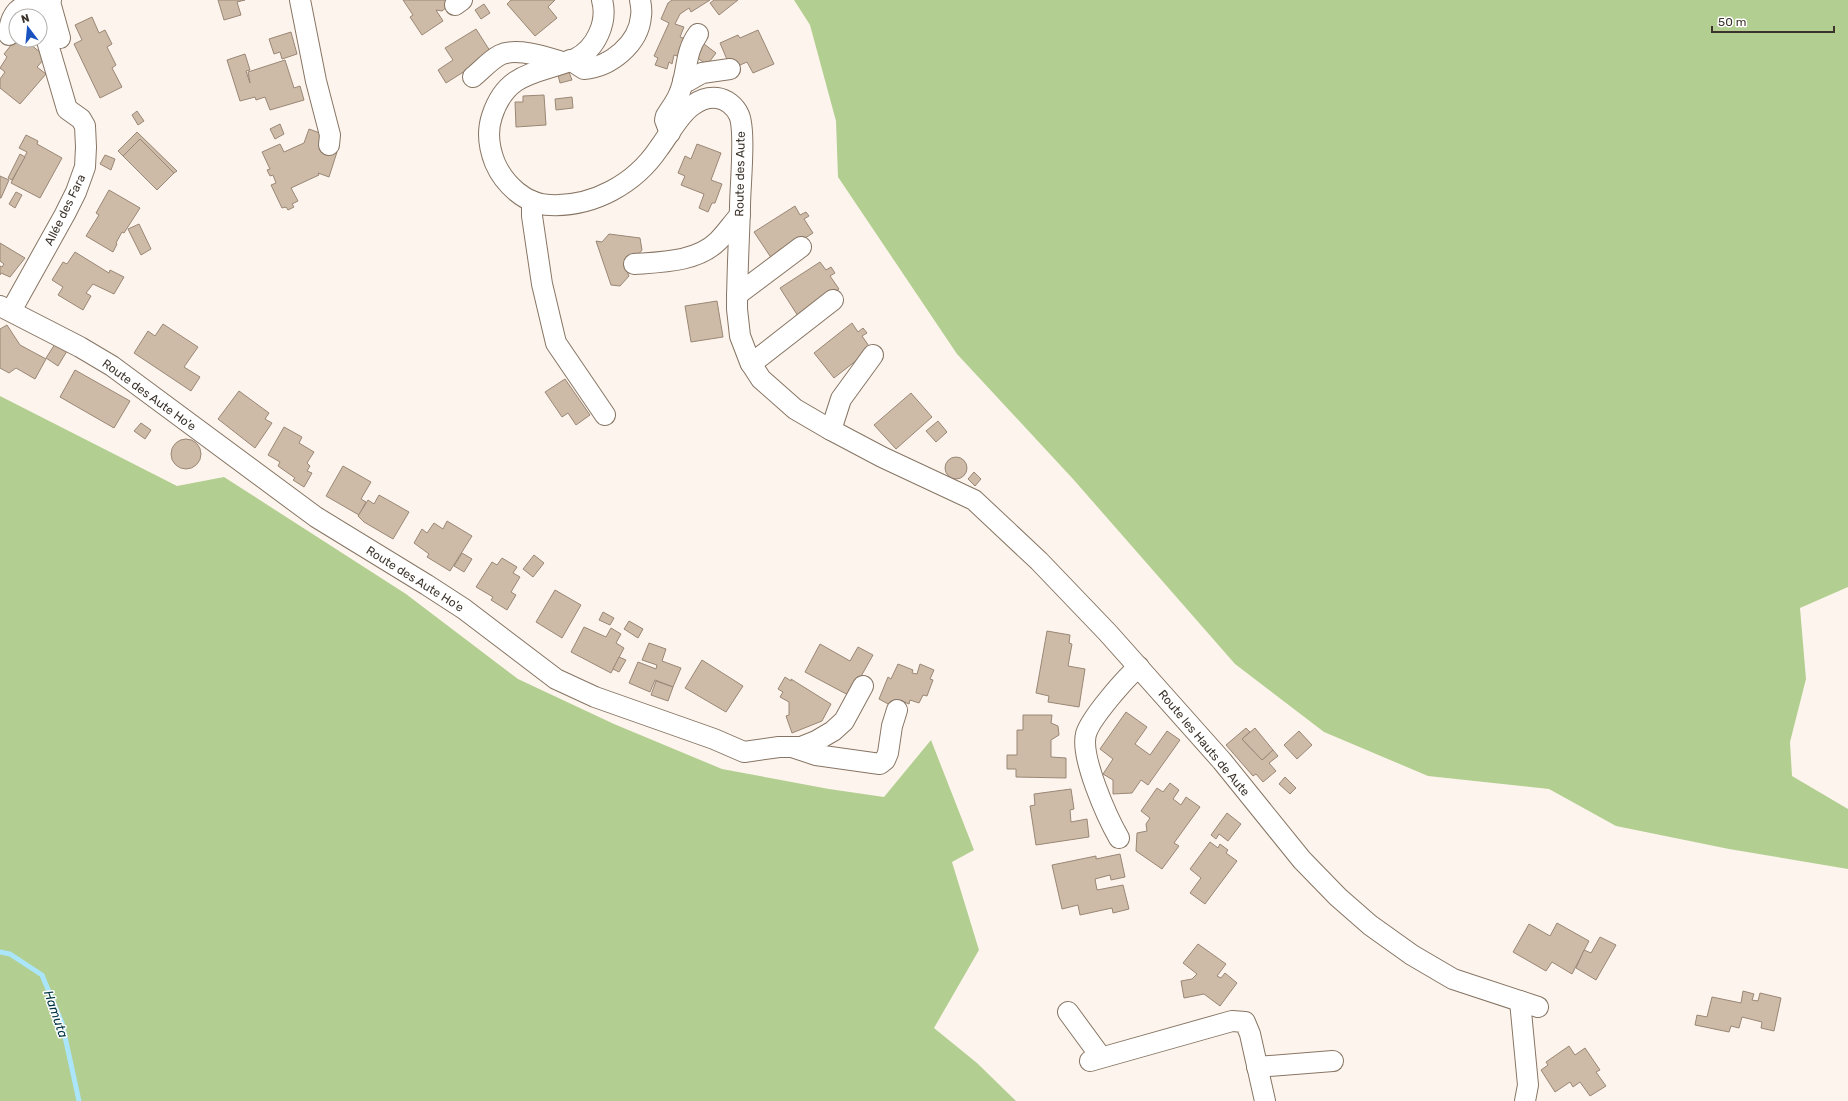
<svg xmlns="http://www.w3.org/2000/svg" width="1848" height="1101" font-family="Rubik,sans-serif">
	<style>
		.green { fill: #b3ce91 }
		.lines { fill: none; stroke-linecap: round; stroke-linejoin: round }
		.stream { stroke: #abe5fa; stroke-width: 5 }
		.building { fill: #cdbaa7; stroke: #9a8776 }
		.minor-casing { stroke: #877564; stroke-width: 22 }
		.minor { stroke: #fff; stroke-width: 20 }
		.labels { text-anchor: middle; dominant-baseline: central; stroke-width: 3; stroke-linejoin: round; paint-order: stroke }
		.street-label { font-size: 12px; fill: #3c342c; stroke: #fff }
		.water-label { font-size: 13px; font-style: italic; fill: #013543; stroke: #fff }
	</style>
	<rect width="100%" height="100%" fill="#fdf5ed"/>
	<!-- green -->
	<g class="green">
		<path d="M 794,0 L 1848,0 L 1848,587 L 1800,608 L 1806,679 L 1790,742 L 1792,776 L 1848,809 L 1848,869 L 1729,849 L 1616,826 L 1549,789 L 1428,776 L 1324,732 L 1235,664 L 1073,479 L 957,354 L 838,177 L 836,121 L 810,25 Z"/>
		<path d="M 0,396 L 177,486 L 224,477 L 406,594 L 518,679 L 614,724 L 722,769 L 829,789 L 884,797 L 931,740 L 974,850 L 952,862 L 979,950 L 934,1028 L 977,1063 L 1016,1101 L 0,1101 Z"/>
	</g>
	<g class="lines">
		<!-- stream -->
		<path class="stream" d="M 0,952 L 10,954 L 42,975 L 62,1023 L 79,1101"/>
	</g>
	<!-- building -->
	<g class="building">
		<path d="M 218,0 L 245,0 L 237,2 L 241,15 L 224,20 Z"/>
		<path d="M 403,0 L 449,0 L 447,7 L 442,11 L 436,10 L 443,21 L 422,35 L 410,17 L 413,15 Z"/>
		<path d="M 511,0 L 555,0 L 548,7 L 557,18 L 535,36 L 507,4 Z"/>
		<path d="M 672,0 L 710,0 L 691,12 L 689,8 L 680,14 L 675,24 L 684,27 L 680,37 L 686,39 L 681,57 L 674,55 L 672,64 L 669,62 L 667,69 L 655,65 L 658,58 L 654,56 L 669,23 L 661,19 L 668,3 Z"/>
		<path d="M 714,0 L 738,0 L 719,15 L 710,3 Z"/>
		<path d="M 484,4 L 490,13 L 481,19 L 475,10 Z"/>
		<path d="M 92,17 L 99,33 L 105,30 L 112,44 L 107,47 L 116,65 L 112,68 L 122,87 L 100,98 L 74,44 L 82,40 L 75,25 Z"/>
		<path d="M 476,29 L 492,54 L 446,83 L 438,70 L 453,60 L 445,48 Z"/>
		<path d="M 758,30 L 774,64 L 753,73 L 747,62 L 731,69 L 720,43 L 738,35 L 740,38 Z"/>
		<path d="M 291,32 L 297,54 L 282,59 L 280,52 L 274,54 L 269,39 Z"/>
		<path d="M 16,39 L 25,40 L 46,57 L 37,67 L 46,74 L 20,104 L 0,88 L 0,79 L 5,72 L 0,68 L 7,57 L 4,54 Z"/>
		<path d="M 704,44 L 716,53 L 707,65 L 695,56 Z"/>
		<path d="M 245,54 L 250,70 L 246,71 L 250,83 L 248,72 L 285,60 L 294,88 L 300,86 L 304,100 L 270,110 L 265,97 L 256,100 L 255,97 L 240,101 L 227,60 Z"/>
		<path d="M 569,72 L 572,80 L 560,83 L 558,75 Z"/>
		<path d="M 544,95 L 546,125 L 516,127 L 515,102 L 523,102 L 523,96 Z"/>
		<path d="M 572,97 L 573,108 L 556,110 L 555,99 Z"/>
		<path d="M 137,111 L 144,121 L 138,125 L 132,115 Z"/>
		<path d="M 280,124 L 284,134 L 275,139 L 270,129 Z"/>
		<path d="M 309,129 L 328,136 L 325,147 L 337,152 L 329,177 L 318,173 L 319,175 L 291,188 L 298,201 L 292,204 L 294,207 L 288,210 L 286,207 L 282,208 L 271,185 L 276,183 L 273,175 L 270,176 L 267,170 L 270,169 L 262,152 L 280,144 L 284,152 L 304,143 Z"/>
		<path d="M 137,132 L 177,171 L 174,173 L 140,139 L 123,156 L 118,151 Z"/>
		<path d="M 26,135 L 38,141 L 37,144 L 62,158 L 40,198 L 11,183 L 27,152 L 19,148 Z"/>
		<path d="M 140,139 L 174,173 L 157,190 L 123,156 Z"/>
		<path d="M 697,144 L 721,153 L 711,180 L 722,184 L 715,203 L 712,203 L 708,212 L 699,208 L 704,194 L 681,185 L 685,176 L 678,173 L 685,156 L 691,159 Z"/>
		<path d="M 20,154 L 25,157 L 12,180 L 8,178 Z"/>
		<path d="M 105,155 L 115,159 L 111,170 L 100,164 Z"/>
		<path d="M 0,176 L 9,180 L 1,198 L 0,198 Z"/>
		<path d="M 109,190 L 140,208 L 124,233 L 122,232 L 116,243 L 117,244 L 113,252 L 86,236 L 99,215 L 96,213 Z"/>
		<path d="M 16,192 L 22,195 L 15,208 L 9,204 Z"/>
		<path d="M 795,206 L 800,215 L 806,212 L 809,216 L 804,219 L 813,233 L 772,259 L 754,232 Z"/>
		<path d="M 139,224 L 151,249 L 141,255 L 128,229 Z"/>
		<path d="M 609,234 L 640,238 L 642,250 L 626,269 L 629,276 L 620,286 L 611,285 L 596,241 L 602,242 Z"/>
		<path d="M 0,243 L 25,258 L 10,277 L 1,273 L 0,275 L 0,266 L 2,267 L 4,264 L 0,261 Z"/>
		<path d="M 75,252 L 109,273 L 110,270 L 124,277 L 114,294 L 93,284 L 86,293 L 91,296 L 83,310 L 58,295 L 63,287 L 52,280 L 63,262 L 67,264 Z"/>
		<path d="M 820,262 L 826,270 L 831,267 L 835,273 L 830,276 L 839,289 L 798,316 L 780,288 Z"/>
		<path d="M 717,301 L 723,337 L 691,342 L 685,306 Z"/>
		<path d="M 852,323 L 858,332 L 863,328 L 867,333 L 862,336 L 871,349 L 834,378 L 814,353 Z"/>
		<path d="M 163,324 L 198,347 L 184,367 L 200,377 L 191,391 L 134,353 L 148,331 L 155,336 Z"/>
		<path d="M 7,325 L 20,345 L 46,359 L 35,379 L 16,368 L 9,373 L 0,368 L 0,329 Z"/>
		<path d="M 55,344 L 67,351 L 58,366 L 46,358 Z"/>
		<path d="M 75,370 L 130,401 L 114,428 L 60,397 Z"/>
		<path d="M 565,379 L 590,415 L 576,425 L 568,413 L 562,417 L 545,392 Z"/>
		<path d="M 239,391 L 269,413 L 265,419 L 272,423 L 255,448 L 218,419 Z"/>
		<path d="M 911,393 L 932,417 L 896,449 L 874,425 Z"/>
		<path d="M 938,421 L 947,432 L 936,442 L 926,431 Z"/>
		<path d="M 141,423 L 151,430 L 145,439 L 134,431 Z"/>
		<path d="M 284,427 L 302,437 L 299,443 L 314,452 L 307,463 L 310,466 L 307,471 L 312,473 L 304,487 L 293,480 L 295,478 L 278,466 L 280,462 L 268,455 Z"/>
		<circle cx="186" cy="454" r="15"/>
		<circle cx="956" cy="468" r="11"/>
		<path d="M 343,466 L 371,482 L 361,499 L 366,502 L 359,515 L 326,496 Z"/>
		<path d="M 974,472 L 981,479 L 975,486 L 968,479 Z"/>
		<path d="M 379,495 L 409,512 L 393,539 L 364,522 L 358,516 L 368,500 L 374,504 Z"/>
		<path d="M 447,521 L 472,536 L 450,571 L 427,557 L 429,554 L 414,543 L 422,529 L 427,533 L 434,523 L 443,529 Z"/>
		<path d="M 462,553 L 472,559 L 464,572 L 454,566 Z"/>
		<path d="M 534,555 L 544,563 L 533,577 L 523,569 Z"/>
		<path d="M 502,558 L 517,567 L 513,573 L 520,577 L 511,592 L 516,595 L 507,610 L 491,600 L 493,597 L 476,587 L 492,562 L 497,565 Z"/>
		<path d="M 555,590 L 581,605 L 562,638 L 536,622 Z"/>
		<path d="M 603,612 L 614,618 L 610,625 L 599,620 Z"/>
		<path d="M 629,621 L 643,629 L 638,638 L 624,629 Z"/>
		<path d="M 584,627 L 606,637 L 611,628 L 621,634 L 616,643 L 624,648 L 611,673 L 571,652 Z"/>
		<path d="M 1047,631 L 1070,635 L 1069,643 L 1072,644 L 1068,666 L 1085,669 L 1079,707 L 1048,702 L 1049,696 L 1036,693 Z"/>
		<path d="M 649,643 L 666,649 L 662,661 L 681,668 L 673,687 L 655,680 L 650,692 L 629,683 L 638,662 L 656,669 L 657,665 L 642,660 Z"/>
		<path d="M 820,644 L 850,661 L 858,647 L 873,655 L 850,696 L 805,672 Z"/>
		<path d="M 619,657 L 626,660 L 619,672 L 613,669 Z"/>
		<path d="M 702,660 L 743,686 L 726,712 L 685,688 Z"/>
		<path d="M 898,664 L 913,670 L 912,673 L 917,674 L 920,664 L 934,670 L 930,679 L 933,680 L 927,696 L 923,695 L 919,703 L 910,700 L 909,704 L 902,701 L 900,706 L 891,701 L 890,705 L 879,699 L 888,677 L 891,679 Z"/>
		<path d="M 785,677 L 791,681 L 791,679 L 831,704 L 822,721 L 792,733 L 786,716 L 789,715 L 789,702 L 780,697 L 783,692 L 778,689 Z"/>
		<path d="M 656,681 L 673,687 L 668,701 L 651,695 Z"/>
		<path d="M 1126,712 L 1147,727 L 1135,744 L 1150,755 L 1167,731 L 1180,740 L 1148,785 L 1141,780 L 1132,793 L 1113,794 L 1113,780 L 1103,774 L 1113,759 L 1100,749 Z"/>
		<path d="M 1023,715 L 1052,715 L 1051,723 L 1058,726 L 1059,735 L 1051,740 L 1051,757 L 1066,758 L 1066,778 L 1016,777 L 1016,769 L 1007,769 L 1007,755 L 1017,755 L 1017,730 L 1023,730 Z"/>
		<path d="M 1246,728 L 1250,732 L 1242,739 L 1262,760 L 1273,750 L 1278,756 L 1269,763 L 1276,771 L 1263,782 L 1256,774 L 1253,776 L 1226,745 Z"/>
		<path d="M 1255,728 L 1273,750 L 1262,760 L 1242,739 Z"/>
		<path d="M 1299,731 L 1312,745 L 1297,759 L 1284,745 Z"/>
		<path d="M 1285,777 L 1296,788 L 1290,794 L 1279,784 Z"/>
		<path d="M 1170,783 L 1179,790 L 1173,799 L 1181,805 L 1186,797 L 1200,807 L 1174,843 L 1179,846 L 1162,869 L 1136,851 L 1137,833 L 1147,831 L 1146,824 L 1150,818 L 1141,811 L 1157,788 L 1163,792 Z"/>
		<path d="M 1071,789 L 1074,809 L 1070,810 L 1071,822 L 1087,819 L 1089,837 L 1036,845 L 1030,806 L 1035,805 L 1034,794 Z"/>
		<path d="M 1227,813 L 1241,824 L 1228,841 L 1219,834 L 1216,839 L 1211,835 Z"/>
		<path d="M 1210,842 L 1218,848 L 1220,844 L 1228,850 L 1226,853 L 1237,861 L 1205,904 L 1190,893 L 1201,878 L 1190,869 Z"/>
		<path d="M 1120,854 L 1125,877 L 1111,880 L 1110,875 L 1095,879 L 1097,890 L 1123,885 L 1129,909 L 1113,913 L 1112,908 L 1080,915 L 1078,905 L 1062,909 L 1052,865 L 1096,856 L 1096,859 Z"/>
		<path d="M 1557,923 L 1589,941 L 1572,974 L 1552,962 L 1546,971 L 1513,952 L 1529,924 L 1550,936 Z"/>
		<path d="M 1600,937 L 1616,945 L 1596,980 L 1576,968 L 1584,950 L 1591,953 Z"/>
		<path d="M 1198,944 L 1226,964 L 1217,976 L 1221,978 L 1225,973 L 1237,983 L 1220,1006 L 1204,994 L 1184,998 L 1181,981 L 1192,979 L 1197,974 L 1183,963 Z"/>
		<path d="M 1743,991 L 1754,994 L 1752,1000 L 1758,1001 L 1760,993 L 1781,998 L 1774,1031 L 1761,1028 L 1762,1022 L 1742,1017 L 1739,1028 L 1731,1026 L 1729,1032 L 1695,1025 L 1697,1015 L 1707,1017 L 1712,997 L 1741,1003 Z"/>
		<path d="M 1569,1046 L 1575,1055 L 1585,1048 L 1600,1070 L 1596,1072 L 1606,1086 L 1590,1096 L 1580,1082 L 1573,1087 L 1570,1082 L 1555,1092 L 1541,1070 L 1548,1065 L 1546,1062 Z"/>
	</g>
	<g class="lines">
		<defs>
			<g id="minor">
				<path d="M 51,0 L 50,2 L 60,38"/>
				<path d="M 300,0 L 316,81 L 330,135 L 329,145"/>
				<path d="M 602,0 C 608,22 596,49 575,59 C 539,74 507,70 492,116 C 487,131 489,148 495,163 C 504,184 526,205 550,205 C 593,207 635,184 659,148 C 669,135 679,114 693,105 C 700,100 708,97 717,98 C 726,99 735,106 739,115 C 746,131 740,187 740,207 C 739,241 737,275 737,309 L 740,336 L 750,362 L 761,379 L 795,409 L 831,430 L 882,457 L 974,500 L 1039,561 L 1108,633 L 1222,761 L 1302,860 L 1338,897 L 1370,925 L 1412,955 L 1453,979 L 1538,1007"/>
				<path d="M 455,5 L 462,0"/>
				<path d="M 9,35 C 9,21 16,2 34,7 L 40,16"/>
				<path d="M 570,60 L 584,69 C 610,67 639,44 641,16 C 642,11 641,5 640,0"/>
				<path d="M 473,77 C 482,70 490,60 500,55 C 516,47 546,57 562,62"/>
				<path d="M 683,81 L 688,81 L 702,73 L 730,69"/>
				<path d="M 670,133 L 665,120 L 666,116 C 670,109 676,102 679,94 C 688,74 684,53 698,34"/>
				<path d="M 532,201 L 532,216 L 542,284 L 556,343 L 605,415"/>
				<path d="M 634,264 C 661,262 697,262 718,241 C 726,233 732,224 740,215"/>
				<path d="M 737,295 L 801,247"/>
				<path d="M 0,306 L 80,347 L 112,366 L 316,517 L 427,585 L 464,609 L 556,679 L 595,697 L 714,739 L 744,752 L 779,747 L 801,747 L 816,741 L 833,731 L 844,721 L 863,686"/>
				<path d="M 11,311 L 65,214 L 76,192 L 85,167 L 86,147 L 85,126 L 81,119 L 67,109 L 40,17"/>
				<path d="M 751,364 L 833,300"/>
				<path d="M 831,430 L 841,399 L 873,355"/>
				<path d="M 792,747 L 816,755 L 880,764 L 885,760 L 888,753 L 892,726 L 897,710"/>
				<path d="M 1119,838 C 1107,817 1080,757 1086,734 C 1090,719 1126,677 1139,667"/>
				<path d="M 1520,1001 L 1528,1085 L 1525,1101"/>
				<path d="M 1068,1012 L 1101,1057"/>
				<path d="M 1090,1061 L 1232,1021 L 1245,1022 L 1250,1034 L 1265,1101"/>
				<path d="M 1257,1067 L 1333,1061"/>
			</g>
		</defs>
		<!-- minor casing -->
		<use href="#minor" class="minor-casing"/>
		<!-- minor -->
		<use href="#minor" class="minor"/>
	</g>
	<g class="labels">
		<!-- street labels -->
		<g class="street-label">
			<text transform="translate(740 174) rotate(-89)">Route des Aute</text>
			<text transform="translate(65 210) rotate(-64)">Allée des Fara</text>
			<text transform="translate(149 395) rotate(36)">Route des Aute Ho'e</text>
			<text transform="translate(415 579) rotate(32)">Route des Aute Ho'e</text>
			<text transform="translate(1204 743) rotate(50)">Route les Hauts de Aute</text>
		</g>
		<!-- water labels -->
		<g class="water-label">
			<text transform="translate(56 1014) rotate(71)">Hamuta</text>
		</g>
	</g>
	<!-- north arrow -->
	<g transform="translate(28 28) rotate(344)"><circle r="19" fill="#ffffff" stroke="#b1aeab"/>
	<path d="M0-3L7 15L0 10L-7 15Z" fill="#1a53bf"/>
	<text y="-6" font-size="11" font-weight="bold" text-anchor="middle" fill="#3c342c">N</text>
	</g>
	<!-- scale -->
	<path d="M1712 26v6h122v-6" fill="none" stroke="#3c342c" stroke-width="2"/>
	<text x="1718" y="26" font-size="12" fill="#3c342c" stroke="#ffffff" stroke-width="3" paint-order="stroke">50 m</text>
</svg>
